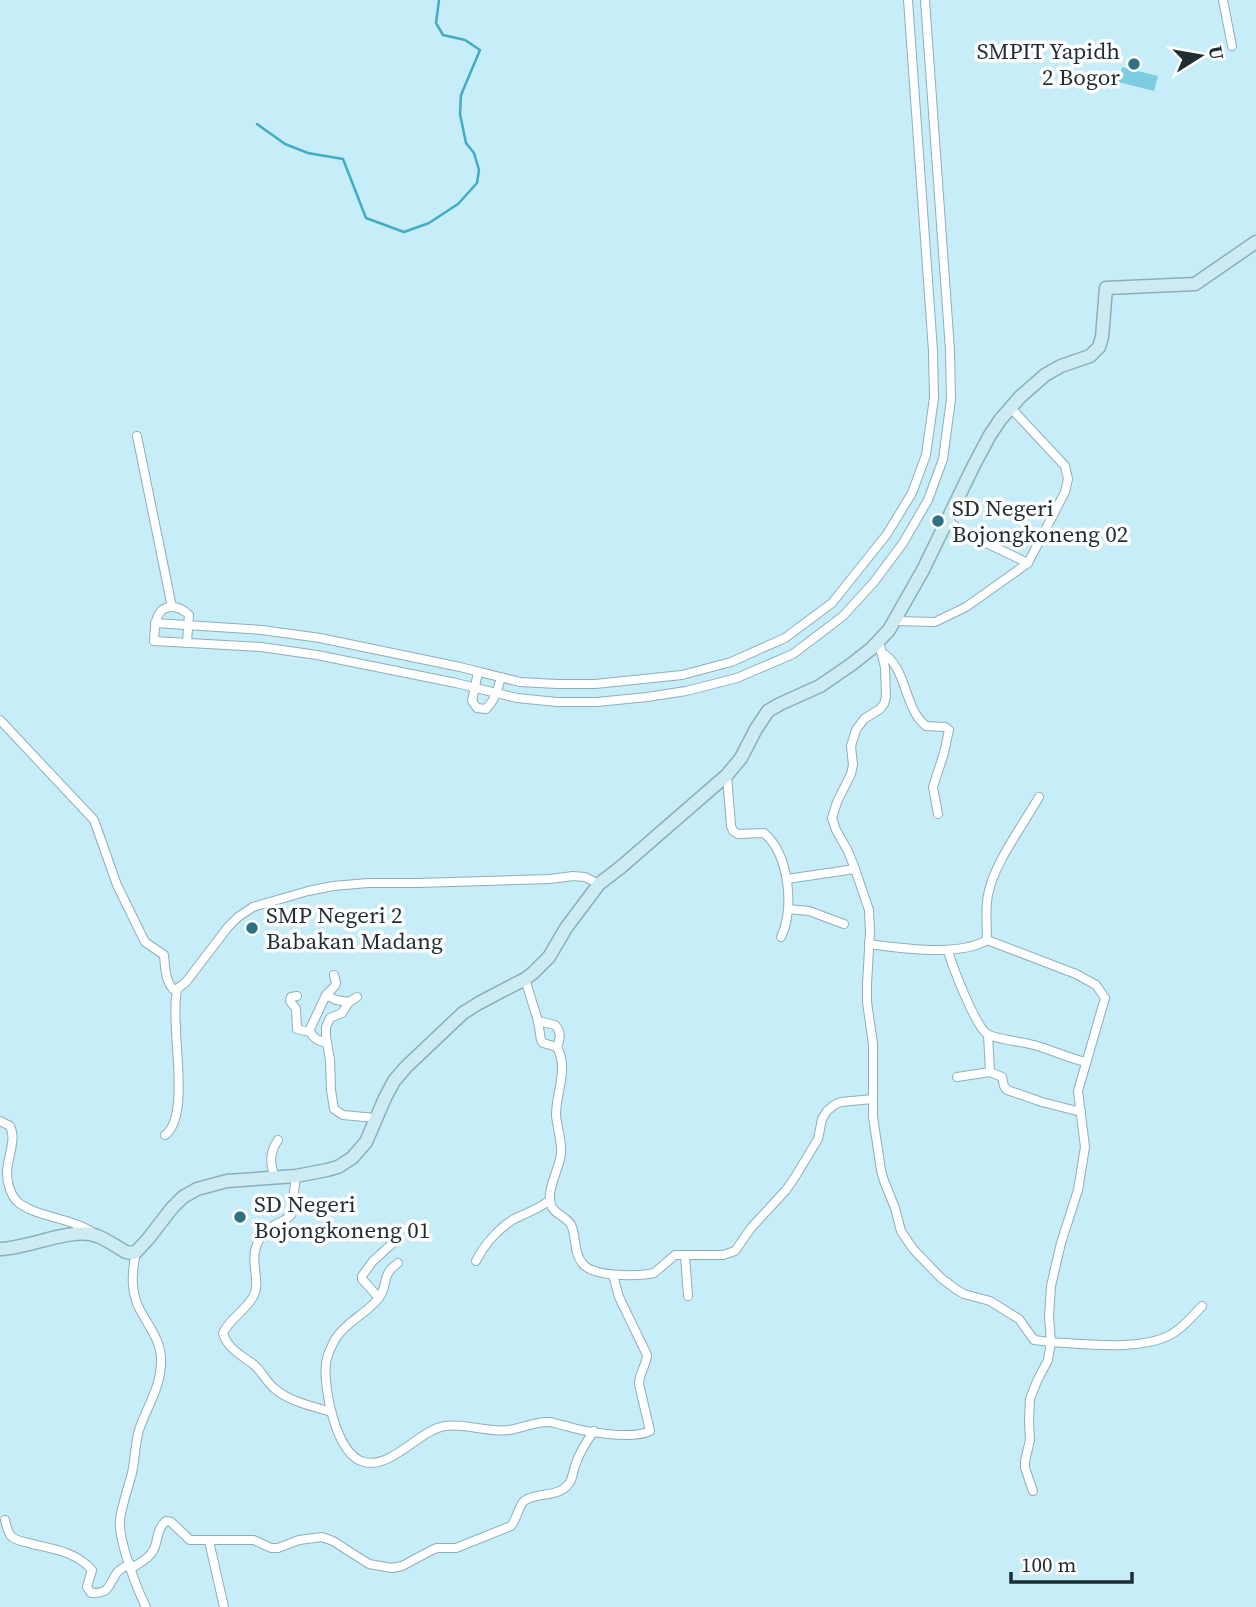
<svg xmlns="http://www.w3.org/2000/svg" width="1256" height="1607" font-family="'Source Serif 4',serif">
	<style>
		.green { fill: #7ccde2 }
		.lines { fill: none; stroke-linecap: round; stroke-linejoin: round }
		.stream { stroke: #41acc6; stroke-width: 2.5 }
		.street-casing { stroke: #8cb0ba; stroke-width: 10 }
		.secondary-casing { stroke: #8cb0ba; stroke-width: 15 }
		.street { stroke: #fff; stroke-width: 8 }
		.secondary { stroke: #ccebf2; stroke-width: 12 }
		.poi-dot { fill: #2f7283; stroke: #fff; stroke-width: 2.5 }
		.labels { text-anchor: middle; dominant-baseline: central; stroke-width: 7; stroke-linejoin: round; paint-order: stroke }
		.poi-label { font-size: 23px; fill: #1f2e32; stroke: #fff; text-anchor: start }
	</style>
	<rect width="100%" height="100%" fill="#c7edf8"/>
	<!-- green -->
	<path class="green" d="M 1122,67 L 1158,76 L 1154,91 L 1118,82 Z"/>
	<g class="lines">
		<!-- stream -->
		<path class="stream" d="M 257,124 L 285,144 L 308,153 L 343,159 L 366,218 L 404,232 L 429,223 L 458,204 L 477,183 L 479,170 L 474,153 L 466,143 L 460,114 L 461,95 L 480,50 L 465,40 L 443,35 L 436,23 L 439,0"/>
		<defs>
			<g id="street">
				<path d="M 1223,0 L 1232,46"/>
				<path d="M 137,436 L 172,607"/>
				<path d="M 948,521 L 963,532 L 1028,563"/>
				<path d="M 896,621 L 935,622 L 966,607 L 1028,563 L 1065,492 L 1068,479 L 1065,466 L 1011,408"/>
				<path d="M 155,623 L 262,630 L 320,638 L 460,667 L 520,682 L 557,684 L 595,684 L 682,675 L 731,662 L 785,638 L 832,603 L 887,534 L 912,493 L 926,455 L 934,398 L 933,351 L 908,0"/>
				<path d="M 879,641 L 885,668 L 886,697 L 884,704 L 880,709 L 864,719 L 856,730 L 851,746 L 853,765 L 851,774 L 837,802 L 832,818 L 836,830 L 848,851 L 855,869 L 869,910 L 870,932 L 867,984 L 867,1002 L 873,1044 L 873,1117 L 881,1170 L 884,1181 L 895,1208 L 901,1231 L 913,1249 L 941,1278 L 957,1290 L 964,1294 L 990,1301 L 1019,1319 L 1034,1340 L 1051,1342 L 1048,1360 L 1037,1381 L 1030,1399 L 1029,1422 L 1030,1440 L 1025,1461 L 1025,1468 L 1033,1491"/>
				<path d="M 187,642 L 189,615 C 184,610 179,607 172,607 C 154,607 155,628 154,641 L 261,647 L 317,655 L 456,683 L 517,698 L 557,702 L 597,702 L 647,697 L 686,691 L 737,678 L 793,654 L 843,616 L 874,582 L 903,543 L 928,500 L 943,459 L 951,399 L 950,350 L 925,0"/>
				<path d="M 881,652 C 908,667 903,708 926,726 L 945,727 L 949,730 L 944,753 L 933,787 L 938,814"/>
				<path d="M 478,672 L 472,701 L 477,708 L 486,709 C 495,700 498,689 501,677"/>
				<path d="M 0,720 L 94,820 L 117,885 L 145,942 L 164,955 C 165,966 165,980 173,989 L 177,989 L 186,982 L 228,927 L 238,917 L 253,907 L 308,891 L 333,886 L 368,883 L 418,883 L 550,879 L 573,876 L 585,877 L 599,884"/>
				<path d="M 727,775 L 731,826 L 733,831 L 738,834 L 764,833 C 789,854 795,909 781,937"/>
				<path d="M 787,879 L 855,869"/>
				<path d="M 788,909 L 809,911 L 844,924"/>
				<path d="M 987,940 C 987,925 985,910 988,895 C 993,865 1023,825 1039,797"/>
				<path d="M 869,944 C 899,948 960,957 987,940 L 1076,974 L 1096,985 L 1105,998 L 1078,1091 L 1085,1147 L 1078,1190 L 1061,1243 L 1051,1286 L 1049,1317 L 1051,1342 C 1085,1344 1146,1352 1175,1332 C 1185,1325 1194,1315 1202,1306"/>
				<path d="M 948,950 C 952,966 975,1025 987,1034 C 995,1039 1024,1042 1034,1045 C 1052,1050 1068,1058 1086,1062"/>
				<path d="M 525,979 L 538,1021 L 541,1040 L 543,1043 L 557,1047"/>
				<path d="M 326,995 L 336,1000 L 349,1002"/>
				<path d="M 297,996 L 291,997 L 290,1001 L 296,1009 L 297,1029 L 310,1032"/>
				<path d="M 357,997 L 349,1002 L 342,1013 L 330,1018 L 326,1027 L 326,1037 L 330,1060 L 331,1090 L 334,1109 L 343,1115 L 375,1118"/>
				<path d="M 538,1021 L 555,1025 C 562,1033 560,1039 557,1047 C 569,1069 556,1092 556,1115 C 557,1128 562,1140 561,1153 C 560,1168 546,1189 551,1205 C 554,1215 569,1217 572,1227 C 576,1238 574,1253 582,1263 C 592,1277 633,1276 649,1274 L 654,1273 L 675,1255 L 723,1255 L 735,1251 L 751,1228 L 786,1190 L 795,1177 L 818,1139 L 822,1119 L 827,1111 L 834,1105 L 841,1102 L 873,1099"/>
				<path d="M 327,1043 C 319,1041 311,1038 310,1029 L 326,995 L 335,986 L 336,983 L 334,975"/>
				<path d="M 990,1072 L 1002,1077 L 1004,1086 L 1007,1090 L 1042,1102 L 1081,1112"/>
				<path d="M 957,1077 L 990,1072 L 988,1035"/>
				<path d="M 0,1121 L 10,1126 C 17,1140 7,1158 7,1173 C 7,1183 11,1197 19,1203 C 39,1218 71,1217 95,1234"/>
				<path d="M 165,1135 C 187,1120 176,1053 176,1028 C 175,1015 175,1002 177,989"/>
				<path d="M 296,1176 L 291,1215 C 282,1224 269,1224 261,1237 C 246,1258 262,1280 254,1295 C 247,1310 230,1318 223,1333 C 227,1348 241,1355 253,1364 C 262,1371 266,1382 275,1389 C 290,1402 313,1406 331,1412"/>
				<path d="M 275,1178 C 270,1164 269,1153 278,1140"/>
				<path d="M 136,1252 C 132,1272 130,1291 140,1310 C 148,1325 161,1341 161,1359 C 162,1386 147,1406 139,1430 C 135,1444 135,1459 132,1473 C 128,1489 122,1504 120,1520 C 118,1540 137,1589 146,1607"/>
				<path d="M 685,1256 L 688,1296"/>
				<path d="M 476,1261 C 484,1245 498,1229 514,1219 C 526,1213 539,1209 550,1200"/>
				<path d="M 398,1263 C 379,1277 390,1284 378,1299 C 366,1314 346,1322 336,1338 C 332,1345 327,1355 326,1363 C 323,1388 336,1455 364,1462 C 392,1469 419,1430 445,1426 C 466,1423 488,1433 509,1430 C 523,1428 536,1421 550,1422 C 556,1423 561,1425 566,1426 C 585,1432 632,1440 650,1431 L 639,1384 C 639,1374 646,1366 647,1355 L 619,1297 L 613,1275"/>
				<path d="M 379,1298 L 362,1279 L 362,1276 L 373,1261 L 395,1241"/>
				<path d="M 5,1520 C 6,1525 8,1532 11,1536 C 15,1541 26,1542 32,1544 C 54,1549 76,1552 92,1570 L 87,1587 L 91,1593 C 110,1593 107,1588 116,1574 C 119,1569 124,1567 130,1564"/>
				<path d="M 209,1541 L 224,1607"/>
				<path d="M 131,1569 C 137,1564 149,1559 153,1551 C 159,1541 155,1531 166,1521 L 171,1522 L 190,1540 L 254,1540 L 271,1548 L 278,1548 L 299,1540 L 322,1537 L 333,1541 L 369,1564 L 392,1568 L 402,1566 L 432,1550 L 437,1548 L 456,1548 L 511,1526 C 517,1519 518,1507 524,1501 C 538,1491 559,1499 570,1482 C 573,1477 573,1471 575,1466 C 579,1453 586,1442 594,1431"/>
			</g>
			<path id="secondary" d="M 0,1249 C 26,1249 74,1226 97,1236 C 106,1239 117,1247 126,1252 L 131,1253 L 136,1252 L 148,1239 L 172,1208 L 183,1197 L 197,1189 L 227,1181 L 296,1176 L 327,1170 L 338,1167 L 352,1158 L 366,1142 L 385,1098 L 394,1081 L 406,1067 L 463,1013 L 479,1003 L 525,979 L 533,973 L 549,957 L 566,928 L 599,884 L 621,867 L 727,775 L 741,758 L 756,729 L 768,711 L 780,704 L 820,686 L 852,664 L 871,649 L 889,630 L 923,570 L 974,465 L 990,435 L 1000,420 L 1020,397 L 1045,375 L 1061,366 L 1090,356 L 1099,347 L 1102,337 L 1106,288 L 1195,284 L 1256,242"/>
		</defs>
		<!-- street casing -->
		<use href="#street" class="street-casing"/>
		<!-- secondary casing -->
		<use href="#secondary" class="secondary-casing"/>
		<!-- street -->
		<use href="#street" class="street"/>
		<!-- secondary -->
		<use href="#secondary" class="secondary"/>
	</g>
	<!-- markers -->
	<g class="poi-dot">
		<circle cx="1134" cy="64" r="7"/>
		<circle cx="938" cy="521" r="7"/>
		<circle cx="252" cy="928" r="7"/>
		<circle cx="240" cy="1217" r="7"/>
	</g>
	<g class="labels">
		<!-- poi labels -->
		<g class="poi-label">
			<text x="1120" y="51" text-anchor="end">SMPIT Yapidh<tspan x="1120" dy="26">2 Bogor</tspan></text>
			<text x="952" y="508">SD Negeri<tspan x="952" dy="26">Bojongkoneng 02</tspan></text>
			<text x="266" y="915">SMP Negeri 2<tspan x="266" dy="26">Babakan Madang</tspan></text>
			<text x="254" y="1204">SD Negeri<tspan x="254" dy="26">Bojongkoneng 01</tspan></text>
		</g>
	</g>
	<!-- north arrow -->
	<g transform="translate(1200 56) rotate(79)" stroke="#ffffff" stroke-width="5" paint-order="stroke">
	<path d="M0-5L12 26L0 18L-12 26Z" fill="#1f2e32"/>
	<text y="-10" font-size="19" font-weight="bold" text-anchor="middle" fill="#1f2e32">U</text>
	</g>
	<!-- scale -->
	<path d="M1011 1572v10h121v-10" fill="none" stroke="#1f2e32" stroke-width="3.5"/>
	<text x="1021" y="1572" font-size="21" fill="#1f2e32" stroke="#ffffff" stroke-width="5" paint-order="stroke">100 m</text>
</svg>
